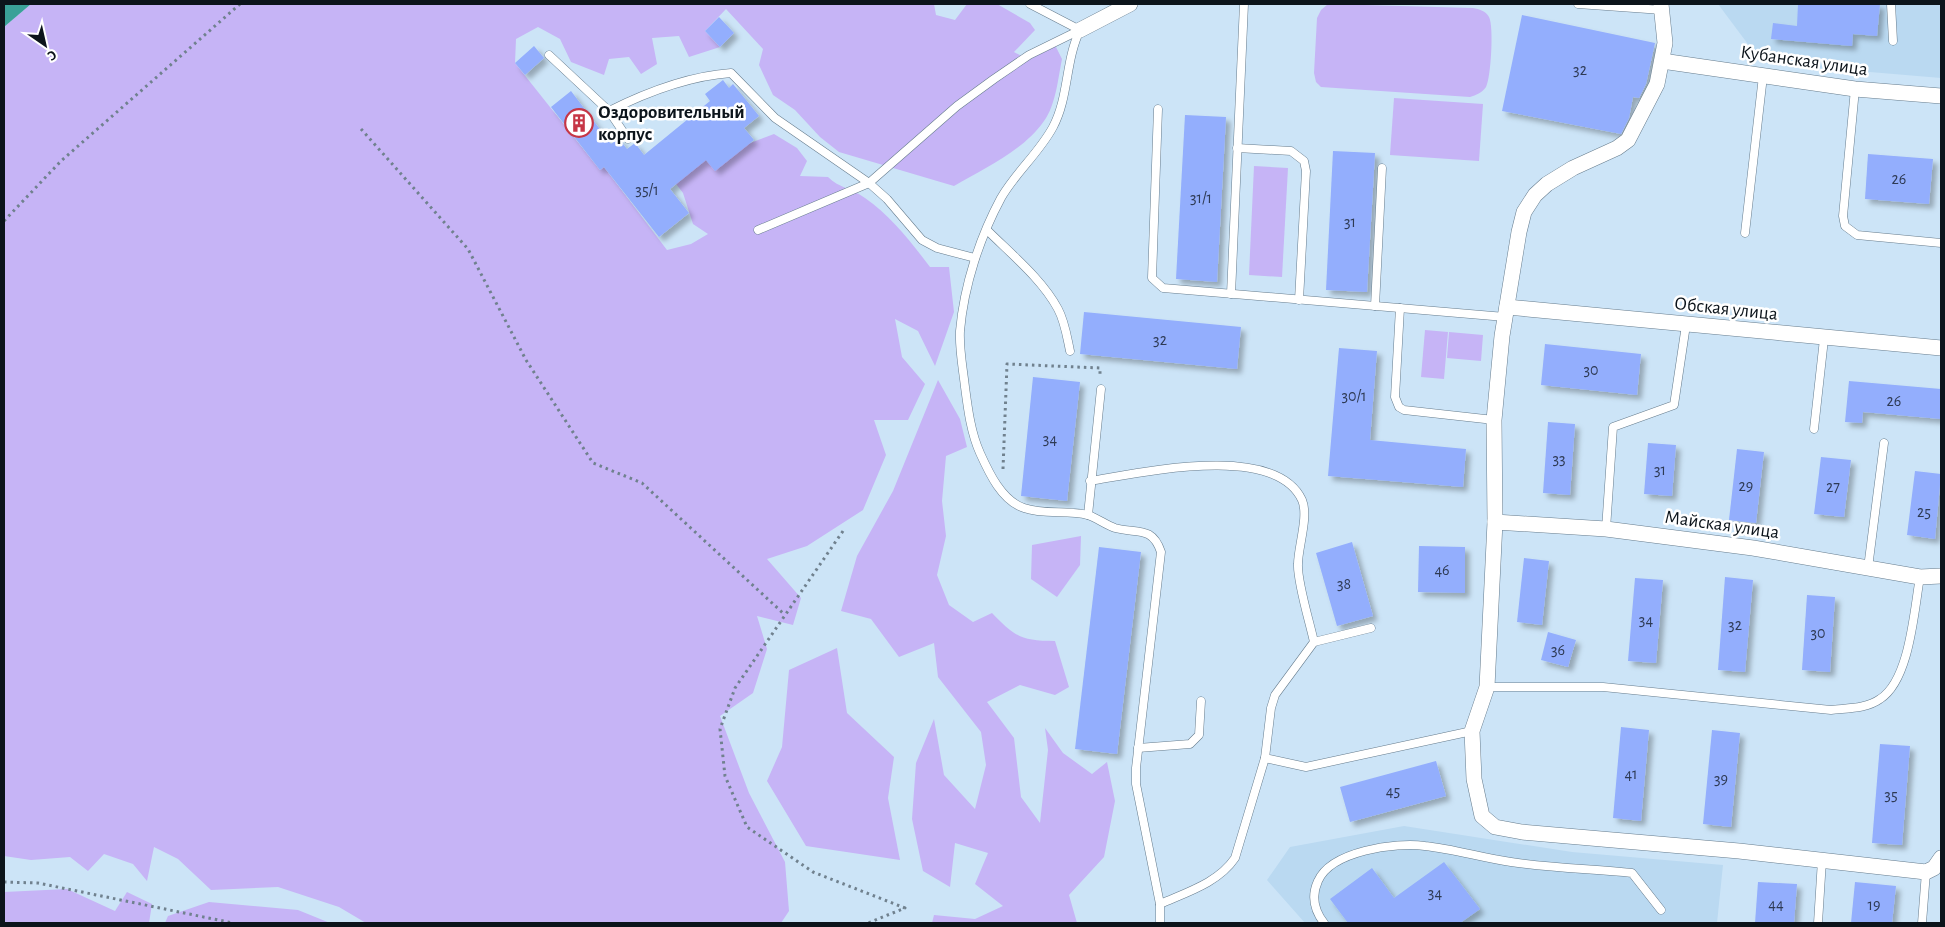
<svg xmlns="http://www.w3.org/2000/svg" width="1945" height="927" font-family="'Alegreya Sans',sans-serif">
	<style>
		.built { fill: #bad9f1 }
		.green { fill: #c6b4f6 }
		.water { fill: #3aa198 }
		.building { fill: #93aefd; filter: url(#shadow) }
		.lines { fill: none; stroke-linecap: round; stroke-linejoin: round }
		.service-casing { stroke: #667c8d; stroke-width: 9 }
		.minor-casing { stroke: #667c8d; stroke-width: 16 }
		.path { stroke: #70818e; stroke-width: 3; stroke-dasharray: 2.5 4; stroke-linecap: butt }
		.service { stroke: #fff; stroke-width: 8 }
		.minor { stroke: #fff; stroke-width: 15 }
		.labels { text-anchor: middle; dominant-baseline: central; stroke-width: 5; stroke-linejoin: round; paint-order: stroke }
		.number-label { font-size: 16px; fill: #2e3a54 }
		.street-label { font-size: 19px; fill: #0c141b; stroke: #fff }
		.poi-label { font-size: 19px; font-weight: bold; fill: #0c141b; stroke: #fff; text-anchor: start }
	</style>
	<defs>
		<filter id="shadow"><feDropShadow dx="4.5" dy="4.5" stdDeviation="2.5" flood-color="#0004"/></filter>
	</defs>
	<rect width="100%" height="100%" fill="#cce4f7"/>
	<!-- built -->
	<g class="built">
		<path d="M 1718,4 L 1941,4 L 1941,78 L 1762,63 Z"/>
		<path d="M 1404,826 L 1572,852 L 1723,865 L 1717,923 L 1305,923 L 1267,880 L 1290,847 Z"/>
	</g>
	<!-- green -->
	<g class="green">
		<path d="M 31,4 L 934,4 L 936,15 L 955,20 L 967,4 L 997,4 L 1030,23 L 1035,30 L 1014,52 L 1029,60 L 1055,45 L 1062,59 C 1058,78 1056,105 1044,121 C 1023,151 985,168 954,186 L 839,152 L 820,137 L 795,110 L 773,95 L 759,65 L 763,49 L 726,9 L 705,31 L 720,47 L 689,57 L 679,36 L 652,38 L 657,64 L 641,74 L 629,57 L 609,59 L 604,75 L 571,62 L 560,39 L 538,27 L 516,39 L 515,63 L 600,170 L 604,167 L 667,250 L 691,244 L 708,234 L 693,224 L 683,193 L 660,163 L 706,160 L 774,134 L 797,148 L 807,161 L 800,176 L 828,177 C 839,188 853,189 865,198 C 891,216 911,242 930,267 L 949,267 L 954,312 L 935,366 L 918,331 L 895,319 L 902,357 L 925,384 L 908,420 L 874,420 L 886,455 L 863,510 L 807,546 L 767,559 L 801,598 L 793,625 L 757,616 L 767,649 L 753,693 L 720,716 L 749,793 L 785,862 L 789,911 L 781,923 L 366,923 L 339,907 L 278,887 L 211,890 L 178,859 L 154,847 L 147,881 L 133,864 L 104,854 L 88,871 L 70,857 L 31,860 L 4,856 L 4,27 Z"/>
		<path d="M 1328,4 L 1473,8 C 1479,9 1486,11 1489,17 C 1494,26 1491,78 1486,87 C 1482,93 1476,95 1470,97 L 1321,87 L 1316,82 L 1314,73 L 1317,18 L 1321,10 Z"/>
		<path d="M 1394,98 L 1483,104 L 1479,161 L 1390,155 Z"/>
		<path d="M 1254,166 L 1288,168 L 1282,277 L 1249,275 Z"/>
		<path d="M 1425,330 L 1448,332 L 1444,379 L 1421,377 Z"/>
		<path d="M 1449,332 L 1483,335 L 1481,361 L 1447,358 Z"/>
		<path d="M 938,380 L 960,419 L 967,447 L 946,456 L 942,501 L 946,536 L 937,575 L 949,605 L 973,622 L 992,613 C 1015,637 1022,641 1055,641 L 1069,687 L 1055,695 L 1020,685 L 987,702 L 1014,738 L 1021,797 L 1040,823 L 1048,750 L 1045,728 L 1063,753 L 1092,774 L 1107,762 L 1115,801 L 1104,857 L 1069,895 L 1077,923 L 932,923 L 934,915 L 975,919 L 1003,906 L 975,884 L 988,853 L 955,843 L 950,887 L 923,871 L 912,819 L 916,763 L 934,719 L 944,775 L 975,809 L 986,765 L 981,732 L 938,677 L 934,643 L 899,657 L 871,619 L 841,611 L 857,556 L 893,491 Z"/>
		<path d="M 1081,536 L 1080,565 L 1057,597 L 1031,579 L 1032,545 Z"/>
		<path d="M 837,648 L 847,713 L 894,757 L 888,798 L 900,860 L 806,846 L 767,781 L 782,747 L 789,670 Z"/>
		<path d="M 67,889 L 115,911 L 127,892 L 152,904 L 149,923 L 4,923 L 4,892 Z"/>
		<path d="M 209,902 L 298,910 L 330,923 L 165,923 L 168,916 Z"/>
	</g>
	<!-- water -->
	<path class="water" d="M 6,4 L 31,4 L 4,27 L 4,6 Z"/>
	<!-- building -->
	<g class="building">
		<path d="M 1798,4 L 1880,4 L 1877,36 L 1853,34 L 1852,46 L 1771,39 L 1773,23 L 1797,26 Z"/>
		<path d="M 1522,15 L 1655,43 L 1646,84 L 1639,98 L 1633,97 L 1629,118 L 1621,134 L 1502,111 Z"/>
		<path d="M 719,17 L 734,33 L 720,47 L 705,31 Z"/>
		<path d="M 534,46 L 544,58 L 525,75 L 515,63 Z"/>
		<path d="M 723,80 L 729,88 L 733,84 L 759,116 L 744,128 L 754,140 L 715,171 L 706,160 L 670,189 L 689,213 L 659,237 L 604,167 L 600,170 L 551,107 L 571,91 L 611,144 L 618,138 L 627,149 L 635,143 L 644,155 L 710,101 L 705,94 Z"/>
		<path d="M 1185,115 L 1226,117 L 1217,282 L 1176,279 Z"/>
		<path d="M 1333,151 L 1375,153 L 1367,292 L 1326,290 Z"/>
		<path d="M 1868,154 L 1933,159 L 1929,204 L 1865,199 Z"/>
		<path d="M 1084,312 L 1241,327 L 1237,369 L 1080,354 Z"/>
		<path d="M 1545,344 L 1641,354 L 1637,395 L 1541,385 Z"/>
		<path d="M 1339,348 L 1377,351 L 1370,440 L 1466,449 L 1463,487 L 1328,476 Z"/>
		<path d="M 1033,377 L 1080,382 L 1067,501 L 1021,496 Z"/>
		<path d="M 1849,381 L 1941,389 L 1941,419 L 1863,412 L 1862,423 L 1845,422 Z"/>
		<path d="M 1548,422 L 1575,424 L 1570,495 L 1543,493 Z"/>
		<path d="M 1648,443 L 1676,445 L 1672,496 L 1644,494 Z"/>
		<path d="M 1737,449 L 1764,452 L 1756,523 L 1729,520 Z"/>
		<path d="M 1821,457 L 1851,460 L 1844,517 L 1814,514 Z"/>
		<path d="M 1915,471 L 1941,474 L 1935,539 L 1907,535 Z"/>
		<path d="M 1352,542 L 1373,616 L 1337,626 L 1316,553 Z"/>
		<path d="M 1419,546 L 1465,547 L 1465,593 L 1418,592 Z"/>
		<path d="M 1099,547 L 1141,552 L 1117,754 L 1075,749 Z"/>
		<path d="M 1524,558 L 1549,561 L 1542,625 L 1517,622 Z"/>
		<path d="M 1725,577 L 1753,580 L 1745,672 L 1718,670 Z"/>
		<path d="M 1635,578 L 1663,580 L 1656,663 L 1628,661 Z"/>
		<path d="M 1807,595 L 1835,597 L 1830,672 L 1802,670 Z"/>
		<path d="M 1548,632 L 1576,640 L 1568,667 L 1541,660 Z"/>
		<path d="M 1621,727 L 1649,730 L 1641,821 L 1613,818 Z"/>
		<path d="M 1712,730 L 1740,733 L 1731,827 L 1703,824 Z"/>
		<path d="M 1880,744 L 1910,746 L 1902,845 L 1872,843 Z"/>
		<path d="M 1436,761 L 1446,796 L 1350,822 L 1340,787 Z"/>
		<path d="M 1444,862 L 1480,909 L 1460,923 L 1348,923 L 1330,899 L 1372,868 L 1394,898 Z"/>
		<path d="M 1758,882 L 1797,884 L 1794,923 L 1755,923 Z"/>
		<path d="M 1855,882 L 1896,886 L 1892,923 L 1851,923 Z"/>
	</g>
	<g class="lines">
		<defs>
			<g id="service">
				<path d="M 1030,4 L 1080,30"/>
				<path d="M 1578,4 L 1662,10"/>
				<path d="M 1891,4 L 1893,41"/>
				<path d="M 1080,30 C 1065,61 1069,97 1053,127 C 1039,153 1016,172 1001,198 C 980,237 964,285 960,331 C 959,349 963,369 965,387 C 968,410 971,433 980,453 C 989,473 1002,501 1024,508 C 1043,515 1067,510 1088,515 C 1097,518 1106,525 1115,528 C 1136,534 1152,525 1161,552 L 1136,768 L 1136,784 L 1160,904 L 1160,923"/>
				<path d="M 549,55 L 609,111 L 628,139"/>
				<path d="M 1855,89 L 1843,216 L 1845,226 L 1857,235 L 1941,243"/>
				<path d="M 1158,109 L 1152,278 L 1163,288 L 1505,317"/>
				<path d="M 609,111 C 647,92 688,76 731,73 L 775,118 L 869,183 L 887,199 L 922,240 L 937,248 L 975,258"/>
				<path d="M 1237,148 L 1291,151 L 1304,161 L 1306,171 L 1299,300"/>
				<path d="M 758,230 L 869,183 L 957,106 L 994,79 L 1029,55 L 1080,30"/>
				<path d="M 987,230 C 1011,254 1042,279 1058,309 C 1065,322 1067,337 1070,351"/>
				<path d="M 1745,233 L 1763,76"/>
				<path d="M 1231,294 L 1244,4"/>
				<path d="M 1375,306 L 1382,168"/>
				<path d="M 1400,308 L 1395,397 L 1399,407 L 1404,410 L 1494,420"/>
				<path d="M 1814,429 L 1824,339"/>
				<path d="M 1090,481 C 1140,473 1275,442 1302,500 C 1309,516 1298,547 1298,564 C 1297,582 1310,623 1314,642 L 1275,695 L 1271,708 L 1265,758 L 1235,858 C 1218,883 1187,892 1160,904"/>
				<path d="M 1088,515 L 1101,389"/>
				<path d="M 1606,529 L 1613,427 L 1674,405 L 1686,325"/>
				<path d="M 1868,568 L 1884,443"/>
				<path d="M 1314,642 L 1371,628"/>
				<path d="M 1487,687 L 1603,687 L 1831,710 C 1847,708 1866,709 1880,699 C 1910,680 1914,610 1920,577"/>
				<path d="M 1138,748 L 1190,744 L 1199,735 L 1201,701"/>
				<path d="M 1265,758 L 1306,767 L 1472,731"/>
				<path d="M 1324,923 C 1314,910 1311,896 1318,881 C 1331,851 1395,842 1425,846 C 1454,849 1482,858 1511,862 C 1551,868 1592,869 1632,873 L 1661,910"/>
				<path d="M 1818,923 L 1822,860"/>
				<path d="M 1922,923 L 1926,872"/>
			</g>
			<g id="minor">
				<path d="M 1661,4 L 1665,43 L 1657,84 L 1628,140 L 1617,148 L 1573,168 L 1547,184 L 1535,195 L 1524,212 L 1519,232 L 1502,336 L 1494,420 L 1495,522 L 1487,687 L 1472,731 L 1474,779 L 1482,816 L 1495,827 L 1522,832 L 1739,851 L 1926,872 L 1934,868 L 1941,858"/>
				<path d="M 1080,30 L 1130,4"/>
				<path d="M 1662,61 L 1855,89 L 1941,96"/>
				<path d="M 1507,307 L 1941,348"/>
				<path d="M 1495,522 L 1606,529 L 1753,548 L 1920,577 L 1941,576"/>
			</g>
		</defs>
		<!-- service casing -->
		<use href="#service" class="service-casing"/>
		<!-- minor casing -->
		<use href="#minor" class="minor-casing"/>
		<!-- path -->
		<g class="path">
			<path d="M 361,129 L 468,249 L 526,360 L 593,463 L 642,483 L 784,614"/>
			<path d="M 4,221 L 61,161 L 240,4"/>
			<path d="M 1003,469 L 1007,364 L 1100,368 L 1100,376"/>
			<path d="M 843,531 L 735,688 L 720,729 L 725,776 L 747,827 L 813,872 L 905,908 L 868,923"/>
			<path d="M 4,882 L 38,883 L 233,923"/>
		</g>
		<!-- service -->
		<use href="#service" class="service"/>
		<!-- minor -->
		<use href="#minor" class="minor"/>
	</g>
	<!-- icons -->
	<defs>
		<symbol id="building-ring" viewBox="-11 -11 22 22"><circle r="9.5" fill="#fff" stroke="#c63646" stroke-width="1.5"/><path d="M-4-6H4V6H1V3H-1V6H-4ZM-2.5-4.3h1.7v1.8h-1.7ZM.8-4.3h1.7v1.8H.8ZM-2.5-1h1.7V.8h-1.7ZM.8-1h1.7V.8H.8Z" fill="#c63646"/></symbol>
	</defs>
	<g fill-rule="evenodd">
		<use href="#building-ring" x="563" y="107" width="32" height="32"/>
	</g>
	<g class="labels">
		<!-- number labels -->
		<g class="number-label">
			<text x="1580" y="70">32</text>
			<text x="1899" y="179">26</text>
			<text x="647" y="190">35/1</text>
			<text x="1201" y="198">31/1</text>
			<text x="1350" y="222">31</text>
			<text x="1160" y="340">32</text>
			<text x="1591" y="370">30</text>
			<text x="1354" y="396">30/1</text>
			<text x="1894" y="401">26</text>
			<text x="1050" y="439">34</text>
			<text x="1559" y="459">33</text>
			<text x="1660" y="470">31</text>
			<text x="1746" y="486">29</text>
			<text x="1833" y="487">27</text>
			<text x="1924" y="512">25</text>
			<text x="1442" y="570">46</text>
			<text x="1344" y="584">38</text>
			<text x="1646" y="620">34</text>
			<text x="1735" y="625">32</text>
			<text x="1818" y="633">30</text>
			<text x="1558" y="650">36</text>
			<text x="1631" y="774">41</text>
			<text x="1721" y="779">39</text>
			<text x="1393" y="791">45</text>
			<text x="1891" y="795">35</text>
			<text x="1435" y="893">34</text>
			<text x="1776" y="904">44</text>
			<text x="1874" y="905">19</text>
		</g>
		<!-- street labels -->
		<g class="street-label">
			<text transform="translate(1804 61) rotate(8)">Кубанская улица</text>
			<text transform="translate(1726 309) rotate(6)">Обская улица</text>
			<text transform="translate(1722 525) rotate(8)">Майская улица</text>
		</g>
		<!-- poi labels -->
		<g class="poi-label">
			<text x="598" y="112">Оздоровительный<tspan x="598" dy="22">корпус</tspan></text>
		</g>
	</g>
	<!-- border -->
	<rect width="1945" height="927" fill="none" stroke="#0c141b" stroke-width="10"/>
	<!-- north arrow -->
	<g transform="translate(45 45) rotate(146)" stroke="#ffffff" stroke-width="4" paint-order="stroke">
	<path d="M0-4L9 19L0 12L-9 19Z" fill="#0c141b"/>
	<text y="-8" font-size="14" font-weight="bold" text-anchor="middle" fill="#0c141b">С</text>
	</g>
</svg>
